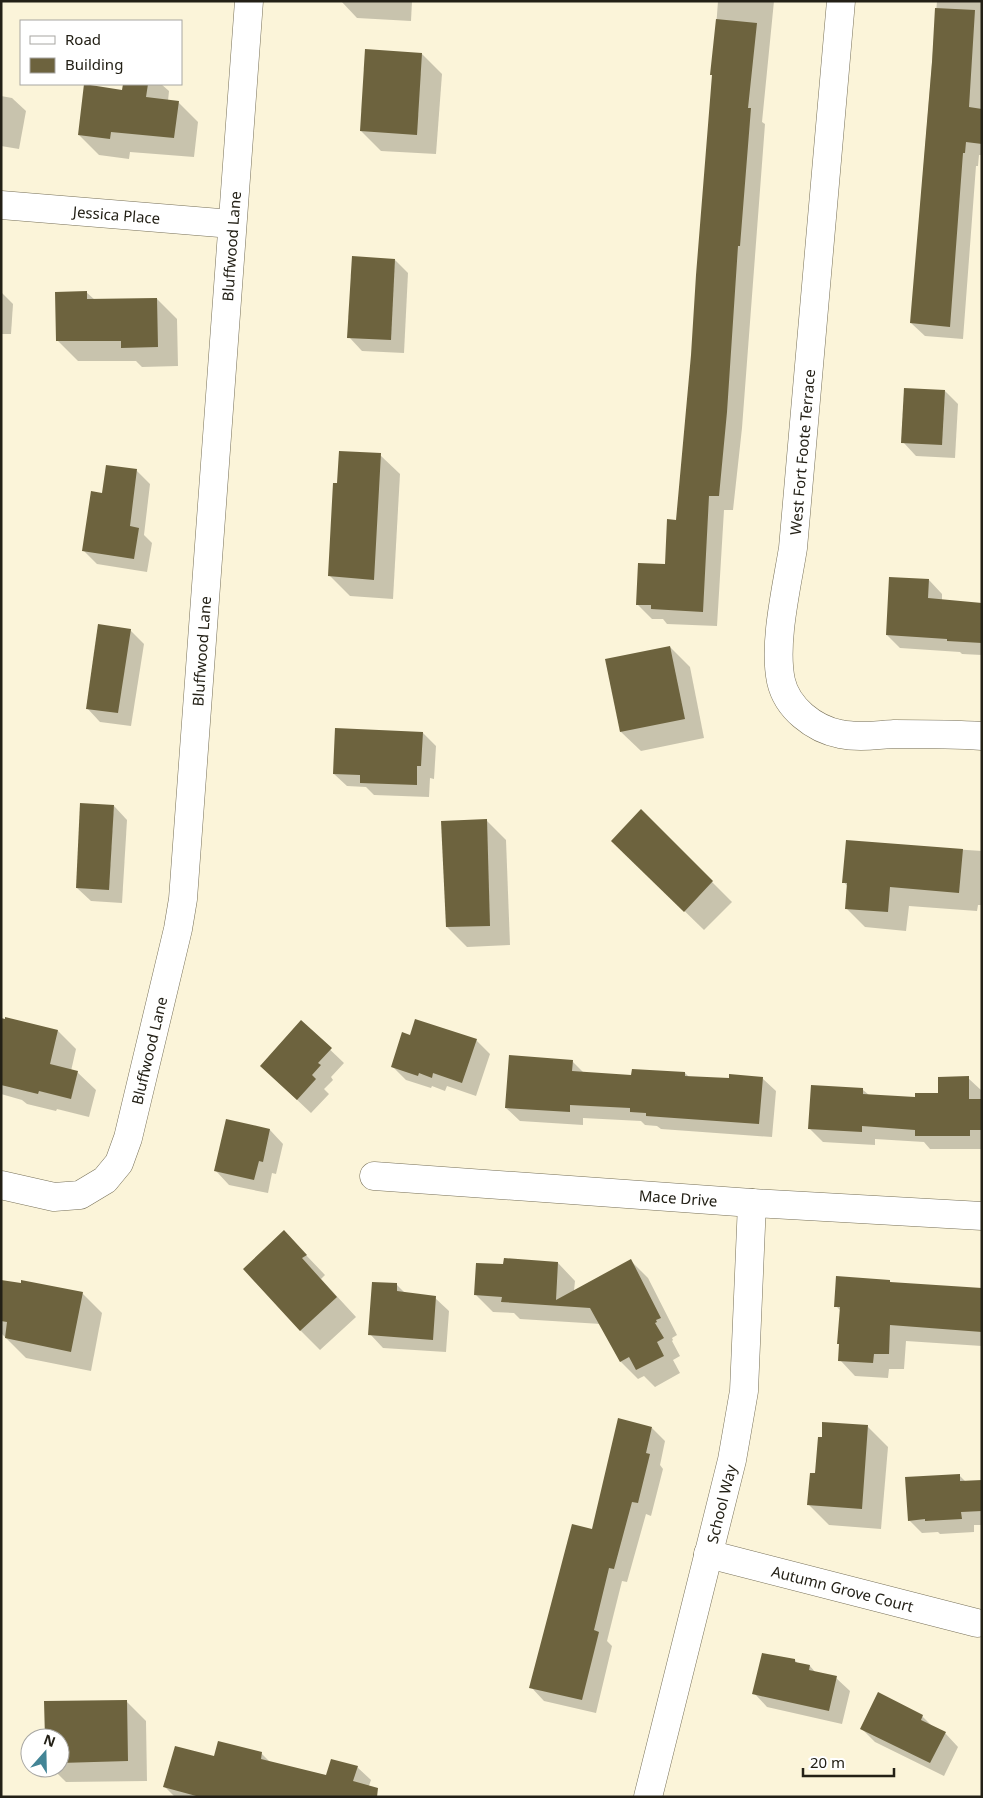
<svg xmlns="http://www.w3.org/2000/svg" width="983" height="1798" font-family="'Noto Sans',sans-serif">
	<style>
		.shadow { fill: #0003 }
		.building { fill: #6d633e }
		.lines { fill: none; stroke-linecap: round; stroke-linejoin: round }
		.street-casing { stroke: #777058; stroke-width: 29 }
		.street { stroke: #fff; stroke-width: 28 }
		.labels { text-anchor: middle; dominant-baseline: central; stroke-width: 5; stroke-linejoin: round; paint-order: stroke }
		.street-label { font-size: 15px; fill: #232016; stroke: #fff }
	</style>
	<rect width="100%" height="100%" fill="#fbf4d9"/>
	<!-- shadow -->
	<g class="shadow">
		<path d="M 341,1 L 412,1 L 411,21 L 357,18 Z"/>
		<path d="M 718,1 L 774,1 L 762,122 L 765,124 L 742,428 L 733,510 L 724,510 L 717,626 L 667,624 L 663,619 L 652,619 L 637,604 L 666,565 L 677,521 L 692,355 Z"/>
		<path d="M 937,1 L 982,1 L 982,155 L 979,155 L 978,166 L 976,166 L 963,339 L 925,336 L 911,323 Z"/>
		<path d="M 422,54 L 442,74 L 436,154 L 381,151 L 361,131 Z"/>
		<path d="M 124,84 L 161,84 L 169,91 L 168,101 L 178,102 L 198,122 L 194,157 L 130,152 L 129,159 L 99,155 L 79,135 L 123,91 Z"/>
		<path d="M 1,96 L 12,98 L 26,111 L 19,149 L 1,146 Z"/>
		<path d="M 395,260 L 408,273 L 404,353 L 362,351 L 349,337 Z"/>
		<path d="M 1,292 L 13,304 L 11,334 L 1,334 Z"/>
		<path d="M 86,292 L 95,300 L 157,299 L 177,319 L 178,366 L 142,367 L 136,361 L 78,361 L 58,341 Z"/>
		<path d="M 945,391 L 958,404 L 955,458 L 916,456 L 903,442 Z"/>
		<path d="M 380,455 L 400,474 L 393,599 L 350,596 L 330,576 Z"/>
		<path d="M 136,470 L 150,484 L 144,535 L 152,543 L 147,572 L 97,564 L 84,551 L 103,494 Z"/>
		<path d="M 929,580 L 942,594 L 942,601 L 982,604 L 982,655 L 962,654 L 960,652 L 900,648 L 887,635 Z"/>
		<path d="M 130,630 L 144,644 L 131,726 L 100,722 L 87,708 Z"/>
		<path d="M 670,647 L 690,667 L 704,738 L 641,751 L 621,732 Z"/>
		<path d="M 423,733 L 436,746 L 434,779 L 430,778 L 429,797 L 374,795 L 366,787 L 347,786 L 334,774 Z"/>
		<path d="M 114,806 L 127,820 L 122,903 L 91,901 L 77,888 Z"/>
		<path d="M 641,811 L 732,902 L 704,930 L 632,860 Z"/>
		<path d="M 486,820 L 506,840 L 510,945 L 467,947 L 447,927 Z"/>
		<path d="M 847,842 L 982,851 L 982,905 L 978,905 L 977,911 L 909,906 L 906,931 L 865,927 L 846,908 L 848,887 L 844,882 Z"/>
		<path d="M 6,1018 L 58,1031 L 76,1049 L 71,1071 L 77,1072 L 96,1090 L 89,1117 L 57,1109 L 56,1111 L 27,1104 L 22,1100 L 1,1094 L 1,1019 L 6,1020 Z"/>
		<path d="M 301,1022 L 344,1063 L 331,1077 L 333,1080 L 324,1089 L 329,1094 L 311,1113 L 275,1079 Z"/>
		<path d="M 411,1036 L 476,1040 L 490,1054 L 476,1096 L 447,1086 L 445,1091 L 432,1086 L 431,1088 L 406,1080 L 392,1066 Z"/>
		<path d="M 572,1061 L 584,1073 L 633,1076 L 685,1073 L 689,1077 L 730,1080 L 762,1078 L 776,1091 L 772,1137 L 661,1129 L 657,1126 L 645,1125 L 641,1121 L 583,1118 L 583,1125 L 520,1121 L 506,1108 Z"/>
		<path d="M 968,1078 L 982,1091 L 982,1149 L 930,1149 L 924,1142 L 875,1139 L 875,1145 L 823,1142 L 809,1128 L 863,1090 L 869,1095 L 916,1098 L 940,1094 Z"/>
		<path d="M 226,1121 L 270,1130 L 283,1144 L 276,1174 L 272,1173 L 268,1193 L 229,1185 L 216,1171 Z"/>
		<path d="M 284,1232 L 325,1275 L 321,1279 L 356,1317 L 320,1350 L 300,1330 Z"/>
		<path d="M 631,1261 L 648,1278 L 677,1335 L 672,1338 L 673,1340 L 672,1341 L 680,1356 L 673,1360 L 680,1373 L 655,1387 L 644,1376 L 638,1379 L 621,1362 L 601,1324 L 520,1319 L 514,1313 L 493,1312 L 475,1294 L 505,1265 L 558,1263 L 575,1281 L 574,1291 Z"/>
		<path d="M 1,1281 L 82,1293 L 102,1313 L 91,1371 L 26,1358 L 1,1333 Z"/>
		<path d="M 889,1281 L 892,1283 L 982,1289 L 982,1346 L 906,1341 L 904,1369 L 889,1369 L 888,1378 L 855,1376 L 840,1360 L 841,1311 L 836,1306 Z"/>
		<path d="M 397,1285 L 406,1294 L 435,1298 L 449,1311 L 446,1352 L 383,1348 L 370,1334 Z"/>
		<path d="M 868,1427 L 888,1447 L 881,1529 L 829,1525 L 809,1505 L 816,1475 Z"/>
		<path d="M 652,1428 L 665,1441 L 660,1465 L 663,1469 L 651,1516 L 646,1514 L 627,1582 L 622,1581 L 607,1641 L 612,1646 L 596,1713 L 544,1701 L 531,1687 L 593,1531 Z"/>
		<path d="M 959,1475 L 966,1482 L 982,1481 L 982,1525 L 974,1525 L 974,1532 L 940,1534 L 938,1532 L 922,1533 L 909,1520 Z"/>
		<path d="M 795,1660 L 798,1664 L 810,1666 L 816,1673 L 836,1678 L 850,1691 L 842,1724 L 767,1707 L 754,1693 Z"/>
		<path d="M 126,1701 L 146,1721 L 147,1781 L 66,1782 L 52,1768 L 60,1768 L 60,1738 L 46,1738 Z"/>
		<path d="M 922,1716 L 934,1728 L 945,1733 L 958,1747 L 944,1776 L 875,1742 L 862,1729 Z"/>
		<path d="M 261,1753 L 270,1762 L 327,1776 L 357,1767 L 371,1780 L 366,1794 L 377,1797 L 175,1797 L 165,1787 L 215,1757 Z"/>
	</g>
	<!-- building -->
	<g class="building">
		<path d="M 935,8 L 975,10 L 969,107 L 982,109 L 982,144 L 966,142 L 965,153 L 963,153 L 950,327 L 910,323 L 932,62 Z"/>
		<path d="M 716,19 L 757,23 L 748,108 L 751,108 L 740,246 L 738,246 L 727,412 L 719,496 L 709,496 L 703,612 L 651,609 L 651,605 L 636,605 L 638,563 L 665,564 L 667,519 L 676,520 L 691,355 L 696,275 L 712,75 L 710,75 Z"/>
		<path d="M 365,49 L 422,53 L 417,135 L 360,131 Z"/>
		<path d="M 84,84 L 122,90 L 123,84 L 148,84 L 146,97 L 179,101 L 174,138 L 111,132 L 110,139 L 78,135 Z"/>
		<path d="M 352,256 L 395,259 L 391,340 L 347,338 Z"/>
		<path d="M 87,291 L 87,299 L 157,298 L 158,347 L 121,348 L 121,341 L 56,341 L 55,292 Z"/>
		<path d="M 904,388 L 945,390 L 942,445 L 901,443 Z"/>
		<path d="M 339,451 L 381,453 L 374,580 L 328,576 L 333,483 L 337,483 Z"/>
		<path d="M 106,465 L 137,469 L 130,526 L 139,528 L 134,559 L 82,551 L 91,491 L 102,493 Z"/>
		<path d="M 889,577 L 929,579 L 928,598 L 982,603 L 982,643 L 947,641 L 947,639 L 886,635 Z"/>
		<path d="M 98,624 L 131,629 L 118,713 L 86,709 Z"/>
		<path d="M 670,646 L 685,719 L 620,732 L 605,659 Z"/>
		<path d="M 335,728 L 423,732 L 421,766 L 417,766 L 417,785 L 360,783 L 360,775 L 333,774 Z"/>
		<path d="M 80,803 L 114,805 L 109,890 L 76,888 Z"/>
		<path d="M 641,809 L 713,881 L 684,912 L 611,841 Z"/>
		<path d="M 487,819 L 490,926 L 446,927 L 441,821 Z"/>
		<path d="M 846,840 L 963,849 L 959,893 L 890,887 L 888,912 L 845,909 L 847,883 L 842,883 Z"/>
		<path d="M 5,1017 L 58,1030 L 50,1064 L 78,1071 L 71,1099 L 39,1091 L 38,1094 L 1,1085 L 1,1018 L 5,1019 Z"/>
		<path d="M 415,1019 L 477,1039 L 462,1083 L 433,1073 L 432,1078 L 419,1073 L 418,1076 L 391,1067 L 402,1032 L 410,1035 Z"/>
		<path d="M 301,1020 L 332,1048 L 318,1063 L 321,1065 L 312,1075 L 316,1079 L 297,1100 L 260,1066 Z"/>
		<path d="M 509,1055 L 573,1060 L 572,1071 L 631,1075 L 632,1069 L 685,1072 L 685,1076 L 729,1078 L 729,1074 L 763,1077 L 759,1124 L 646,1116 L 646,1113 L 630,1112 L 630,1108 L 570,1105 L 570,1112 L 505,1108 Z"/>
		<path d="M 969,1076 L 969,1099 L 982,1099 L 982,1130 L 970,1130 L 970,1136 L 915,1136 L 915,1130 L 862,1126 L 862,1132 L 808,1129 L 811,1085 L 863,1088 L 863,1094 L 915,1097 L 915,1093 L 938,1093 L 938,1077 Z"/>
		<path d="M 226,1119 L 270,1129 L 263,1162 L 259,1161 L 254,1180 L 214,1171 Z"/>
		<path d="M 284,1230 L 307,1255 L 302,1258 L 337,1297 L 300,1331 L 243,1269 Z"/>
		<path d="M 504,1258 L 558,1262 L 556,1300 L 631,1259 L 661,1318 L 656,1320 L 657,1322 L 655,1323 L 664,1338 L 657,1342 L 664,1356 L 636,1370 L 629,1357 L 620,1362 L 590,1308 L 501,1302 L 502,1297 L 474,1295 L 476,1263 L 503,1264 Z"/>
		<path d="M 836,1276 L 890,1280 L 890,1282 L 982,1288 L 982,1332 L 890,1325 L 889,1354 L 874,1354 L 873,1363 L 838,1361 L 839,1344 L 837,1344 L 840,1307 L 834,1307 Z"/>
		<path d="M 1,1280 L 21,1283 L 21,1280 L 83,1292 L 71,1352 L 5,1338 L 7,1322 L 1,1321 Z"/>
		<path d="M 372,1282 L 397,1283 L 397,1291 L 436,1296 L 433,1340 L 368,1335 Z"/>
		<path d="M 618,1418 L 652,1427 L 646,1453 L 650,1454 L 638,1503 L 632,1502 L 614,1569 L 609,1568 L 594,1630 L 599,1632 L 582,1700 L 529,1688 L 572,1524 L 592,1529 Z"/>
		<path d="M 822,1422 L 868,1425 L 862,1509 L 807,1505 L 810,1473 L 815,1473 L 818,1437 L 822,1437 Z"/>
		<path d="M 960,1474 L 960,1481 L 982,1480 L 982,1511 L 961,1512 L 962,1519 L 925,1521 L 925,1519 L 908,1521 L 905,1477 Z"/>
		<path d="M 762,1653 L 795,1659 L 795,1662 L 810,1665 L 809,1670 L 837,1676 L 829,1711 L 752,1694 Z"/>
		<path d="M 878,1692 L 923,1715 L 921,1720 L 946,1732 L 930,1763 L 860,1729 Z"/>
		<path d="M 127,1700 L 128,1761 L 60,1763 L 60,1738 L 45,1738 L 44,1701 Z"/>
		<path d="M 218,1741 L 262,1752 L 261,1759 L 326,1775 L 331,1759 L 358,1766 L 353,1781 L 378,1788 L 377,1797 L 200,1797 L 163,1787 L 175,1746 L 214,1756 Z"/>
	</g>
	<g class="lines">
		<defs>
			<g id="street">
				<path d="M 841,1 L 793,548 C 787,586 773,643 781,681 C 787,708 814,729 840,734 C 858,738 876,735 894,734 C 923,734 953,734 982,736"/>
				<path id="s1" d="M 1,205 L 232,224"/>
				<path id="s2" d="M 374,1176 L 752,1203 L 982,1216"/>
				<path id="s3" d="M 1,1185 L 54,1197 L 80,1195 L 105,1180 L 119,1163 L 128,1138 L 178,929 L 183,899 L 249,1"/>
				<path id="s4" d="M 708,1554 L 977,1623"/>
				<path id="s5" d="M 648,1797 L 732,1460 L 744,1391 L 752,1203"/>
			</g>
		</defs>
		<!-- street casing -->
		<use href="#street" class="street-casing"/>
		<!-- street -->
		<use href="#street" class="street"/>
	</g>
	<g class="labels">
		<!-- street labels -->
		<g class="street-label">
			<text stroke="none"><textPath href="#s1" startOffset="116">Jessica Place</textPath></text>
			<text stroke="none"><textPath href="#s3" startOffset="1058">Bluffwood Lane</textPath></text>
			<text transform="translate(802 452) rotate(-85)">West Fort Foote Terrace</text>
			<text stroke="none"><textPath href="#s3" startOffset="652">Bluffwood Lane</textPath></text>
			<text stroke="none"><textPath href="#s3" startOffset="248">Bluffwood Lane</textPath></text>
			<text stroke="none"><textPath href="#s2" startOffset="305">Mace Drive</textPath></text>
			<text stroke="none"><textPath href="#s5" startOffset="302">School Way</textPath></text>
			<text stroke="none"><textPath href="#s4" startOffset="139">Autumn Grove Court</textPath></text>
		</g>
	</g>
	<!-- border -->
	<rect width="983" height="1798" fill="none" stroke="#232016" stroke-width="5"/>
	<!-- legend -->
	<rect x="20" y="20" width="162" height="65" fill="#ffffff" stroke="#a7a6a2"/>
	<rect x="30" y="36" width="25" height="8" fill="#ffffff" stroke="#a7a6a2"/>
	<text x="65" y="45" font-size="15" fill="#232016">Road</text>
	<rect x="30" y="58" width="25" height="15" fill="#6d633e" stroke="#a7a6a2"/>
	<text x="65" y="70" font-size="15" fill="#232016">Building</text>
	<!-- north arrow -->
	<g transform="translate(45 1753) rotate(20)"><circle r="24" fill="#ffffff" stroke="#a7a6a2"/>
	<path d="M0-4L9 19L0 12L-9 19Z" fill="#438596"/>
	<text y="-8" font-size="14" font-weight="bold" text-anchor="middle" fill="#232016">N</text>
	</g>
	<!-- scale -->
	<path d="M803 1768v8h91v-8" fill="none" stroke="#232016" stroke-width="2.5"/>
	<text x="810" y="1768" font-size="15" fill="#232016" stroke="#ffffff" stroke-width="4" paint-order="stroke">20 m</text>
</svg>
